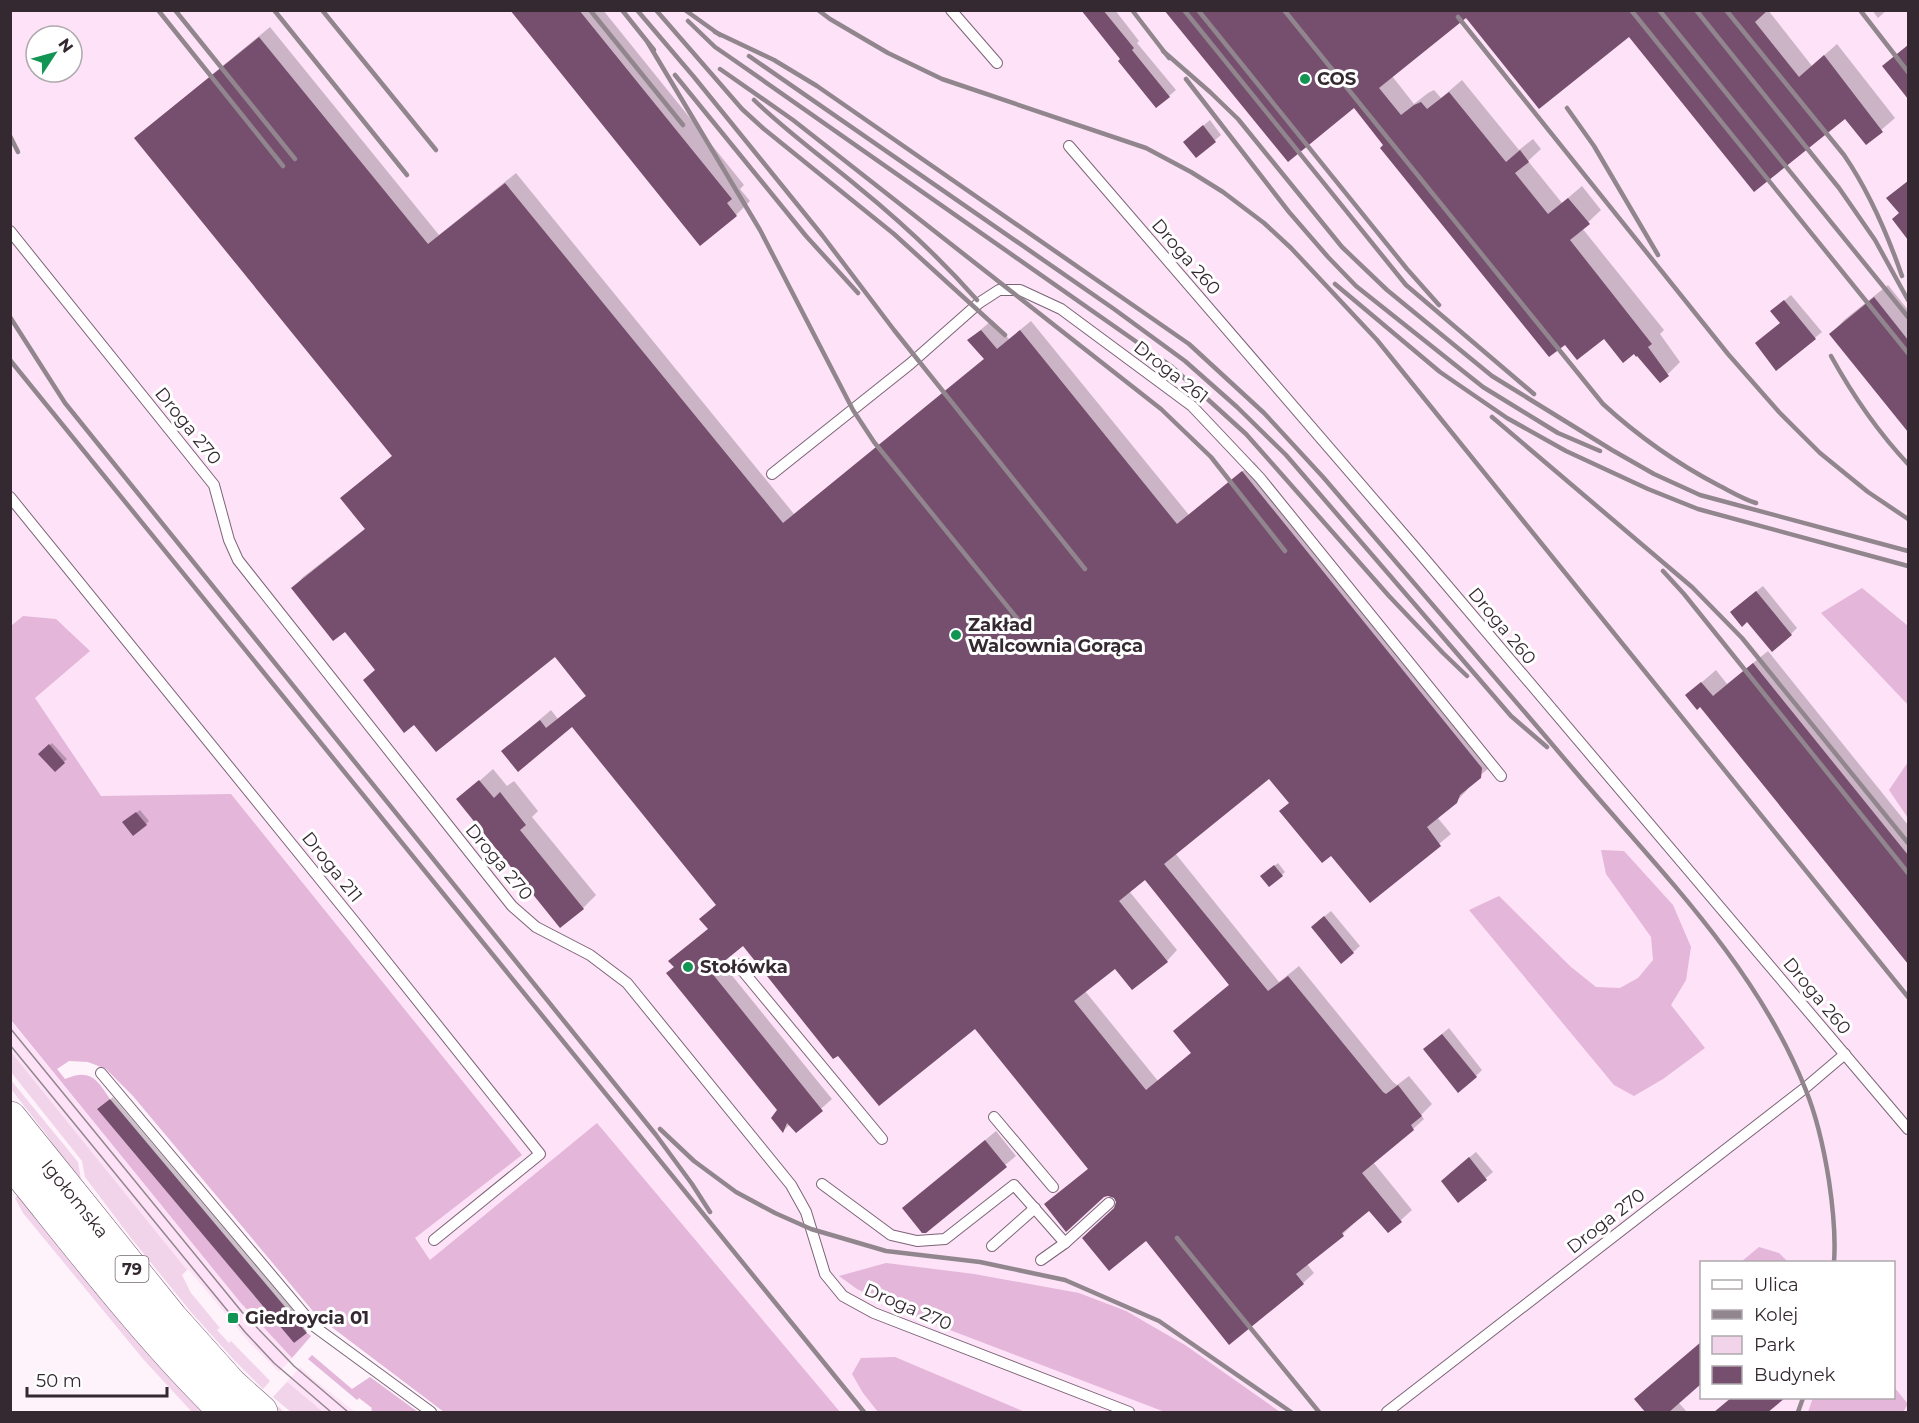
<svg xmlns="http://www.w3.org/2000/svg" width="1919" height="1423" font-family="Montserrat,sans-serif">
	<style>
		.built { fill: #fee2f7; fill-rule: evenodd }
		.green { fill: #f1d3ea }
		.forest { fill: #e3b6da }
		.shadow { fill: #0003; fill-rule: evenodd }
		.building { fill: #764e6e; fill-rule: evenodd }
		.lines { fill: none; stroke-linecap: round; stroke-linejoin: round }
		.service-casing { stroke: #7c6477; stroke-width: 12 }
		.primary-casing { stroke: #7c6477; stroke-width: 34 }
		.service { stroke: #fff; stroke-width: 10 }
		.primary { stroke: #fff; stroke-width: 33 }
		.tram { stroke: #91868e; stroke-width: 1.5 }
		.rail { stroke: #91868e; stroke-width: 4.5 }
		.poi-dot { fill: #129452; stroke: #fff; stroke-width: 2 }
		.labels { text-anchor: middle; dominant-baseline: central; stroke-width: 6; stroke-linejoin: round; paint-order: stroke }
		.shield { fill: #fff; stroke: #71696f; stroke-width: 1.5 }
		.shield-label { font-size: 16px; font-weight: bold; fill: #342931 }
		.poi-label { font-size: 18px; font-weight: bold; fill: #342931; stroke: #fff; text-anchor: start }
		.street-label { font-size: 18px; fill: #342931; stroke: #fff }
	</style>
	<rect width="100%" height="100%" fill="#fef2fb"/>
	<!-- built -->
	<g class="built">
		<path d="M 10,11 L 1908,11 L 1908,1412 L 465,1412 L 11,933 ZM 36,36 L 72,36 L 72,72 L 36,72 ZM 1702,1262 L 1894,1262 L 1894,1398 L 1702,1398 Z"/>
		<path d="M 10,1020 L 240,1302 L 292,1358 L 279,1372 L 250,1343 L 189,1270 L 187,1270 L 11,1052 Z"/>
		<path d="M 300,1367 L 313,1379 L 355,1412 L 323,1412 L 304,1397 L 287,1382 Z"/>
	</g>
	<!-- green -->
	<g class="green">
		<path d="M 11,1052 L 187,1270 L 182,1275 L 191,1293 L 220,1328 L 217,1330 L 229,1343 L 231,1341 L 270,1381 L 263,1389 L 235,1361 L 191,1312 L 131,1238 L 85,1177 L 82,1161 L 11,1072 Z"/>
		<path d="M 10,1079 L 78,1162 L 81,1180 L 108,1216 L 222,1355 L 284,1412 L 280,1412 L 235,1371 L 80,1184 L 46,1134 L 11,1089 Z"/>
		<path d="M 18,1195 L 208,1412 L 192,1412 L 144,1360 L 23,1213 L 15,1198 Z"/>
		<path d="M 287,1382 L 323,1412 L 291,1412 L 273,1397 Z"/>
	</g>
	<!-- forest -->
	<g class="forest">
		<path d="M 1862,588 L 1908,626 L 1908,705 L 1821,613 Z"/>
		<path d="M 23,616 L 56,619 L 90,651 L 35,698 L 101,796 L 231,794 L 522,1155 L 415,1238 L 430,1260 L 597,1123 L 840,1412 L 444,1412 L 317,1316 L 133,1096 L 106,1069 L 88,1062 L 69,1061 L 57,1069 L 65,1079 C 90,1068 97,1079 110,1099 L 97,1109 L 294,1343 L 307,1333 L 311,1336 L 292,1358 L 240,1302 L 11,1020 L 11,626 Z"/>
		<path d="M 1908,762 L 1908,818 L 1889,790 Z"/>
		<path d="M 1601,850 L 1624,851 L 1673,905 L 1691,947 L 1686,980 L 1671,1005 L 1705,1048 L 1663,1079 L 1634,1096 L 1614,1085 L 1469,910 L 1499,896 L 1571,967 L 1596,987 L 1620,988 L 1638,978 L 1653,960 L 1651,937 L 1606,874 Z"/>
		<path d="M 1759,1247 L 1779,1253 L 1788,1262 L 1741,1262 Z"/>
		<path d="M 886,1263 L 974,1274 L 1079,1293 L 1126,1311 L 1185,1345 L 1280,1412 L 1165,1412 L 921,1319 L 857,1289 L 839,1276 Z"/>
		<path d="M 312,1355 L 352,1389 L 370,1377 L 418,1412 L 374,1412 L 371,1410 L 372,1408 L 359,1398 L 357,1400 L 308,1359 Z"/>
		<path d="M 895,1357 L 1025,1412 L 878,1412 L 863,1393 L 852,1374 L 861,1358 Z"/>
		<path d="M 1894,1387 L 1908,1404 L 1903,1412 L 1808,1412 L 1813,1398 L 1894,1398 Z"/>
	</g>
	<!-- shadow -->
	<g class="shadow">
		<path d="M 512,10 L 603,10 L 744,185 L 740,189 L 750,201 L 736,215 L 701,244 Z"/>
		<path d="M 1084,10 L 1115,10 L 1139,41 L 1137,43 L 1176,90 L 1169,96 L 1122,59 Z"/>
		<path d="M 1166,10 L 1768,10 L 1812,66 L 1837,44 L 1895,118 L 1866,143 L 1845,117 L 1629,35 L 1466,16 L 1392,76 L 1414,104 L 1428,93 L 1434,90 L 1441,98 L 1462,80 L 1519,150 L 1533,139 L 1541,149 L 1528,161 L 1562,203 L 1582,186 L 1601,210 L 1582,228 L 1664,330 L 1660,334 L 1680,362 L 1668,374 L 1637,354 L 1604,337 L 1385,145 L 1354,106 Z"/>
		<path d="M 1872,10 L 1887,10 L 1878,18 Z"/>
		<path d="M 270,27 L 439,235 L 516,173 L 794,514 L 985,358 L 969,340 L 992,320 L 1009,339 L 1031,321 L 1189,515 L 1254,462 L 1492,757 L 1491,766 L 1469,785 L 1467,790 L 1456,802 L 1437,817 L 1451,834 L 1370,901 L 1269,777 L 1175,853 L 1279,982 L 1299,966 L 1393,1082 L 1397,1085 L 1409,1076 L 1432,1104 L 1421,1115 L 1424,1119 L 1413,1129 L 1373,1162 L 1412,1210 L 1401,1220 L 1388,1231 L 1369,1209 L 1352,1223 L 1353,1224 L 1343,1234 L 1307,1264 L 1314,1273 L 1303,1283 L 1230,1343 L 1146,1239 L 1116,1208 L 1118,1202 L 1115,1196 L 1108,1194 L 1046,1205 L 1089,1168 L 975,1027 L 743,944 L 721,962 L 832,1099 L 796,1131 L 790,1124 L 783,1131 L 779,1110 L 670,961 L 709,928 L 701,919 L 717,904 L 572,725 L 503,751 L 551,710 L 558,719 L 587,695 L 555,655 L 376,669 L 345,630 L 293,588 L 303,577 L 366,528 L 342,498 L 393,455 L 147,128 ZM 1145,878 L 1230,984 L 1175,1031 L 1192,1052 L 1158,1081 L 1085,991 L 1115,967 L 1167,961 L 1177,950 L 1129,891 Z"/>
		<path d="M 1908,45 L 1908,97 L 1884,67 Z"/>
		<path d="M 1210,120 L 1221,135 L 1196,156 L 1191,136 Z"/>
		<path d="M 1908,181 L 1908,237 L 1894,219 L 1900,212 L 1898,189 Z"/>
		<path d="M 1888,285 L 1908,310 L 1908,429 L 1831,334 L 1844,320 Z"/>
		<path d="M 1791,295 L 1822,332 L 1777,369 L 1781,322 L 1779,305 Z"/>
		<path d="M 1763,586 L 1797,628 L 1791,634 L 1738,606 Z"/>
		<path d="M 1768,651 L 1908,825 L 1908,961 L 1700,705 L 1687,695 L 1716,670 L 1727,684 Z"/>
		<path d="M 52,743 L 67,759 L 55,770 L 40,754 Z"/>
		<path d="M 493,769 L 507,786 L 514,781 L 538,811 L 532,817 L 596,895 L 583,908 L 458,800 Z"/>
		<path d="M 140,810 L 149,821 L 146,824 L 127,820 Z"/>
		<path d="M 1278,863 L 1285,872 L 1282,875 L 1265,873 Z"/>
		<path d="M 1331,911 L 1360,946 L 1342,962 L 1320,920 Z"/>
		<path d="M 1449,1028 L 1482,1070 L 1476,1076 L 1431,1043 Z"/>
		<path d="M 113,1097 L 309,1329 L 294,1341 L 102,1107 Z"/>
		<path d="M 996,1131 L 1016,1156 L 925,1231 L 904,1208 Z"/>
		<path d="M 1476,1152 L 1493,1172 L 1459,1201 L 1449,1174 Z"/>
		<path d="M 1702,1342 L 1702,1382 L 1678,1402 L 1687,1412 L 1648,1412 L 1646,1389 Z"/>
		<path d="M 1731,1398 L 1783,1398 L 1767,1411 L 1760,1412 L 1714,1412 Z"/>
	</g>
	<!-- building -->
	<g class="building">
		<path d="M 510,10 L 579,10 L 732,199 L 727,203 L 737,216 L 700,246 Z"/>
		<path d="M 1081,10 L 1103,10 L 1134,48 L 1132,50 L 1170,97 L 1156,108 L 1118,61 L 1120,59 Z"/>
		<path d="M 1164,10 L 1768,10 L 1755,22 L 1799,77 L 1824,55 L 1883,132 L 1866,145 L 1845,119 L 1754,192 L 1629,37 L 1539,109 L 1466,18 L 1379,88 L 1401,115 L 1414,105 L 1421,102 L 1427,109 L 1449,92 L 1506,162 L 1520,150 L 1529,162 L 1515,173 L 1548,214 L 1568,198 L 1590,224 L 1570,240 L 1652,344 L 1648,347 L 1669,376 L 1660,383 L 1637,356 L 1636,357 L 1634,354 L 1623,363 L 1604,339 L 1577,360 L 1565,345 L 1549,357 L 1380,148 L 1383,145 L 1354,108 L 1288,162 Z"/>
		<path d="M 259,37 L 428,244 L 505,183 L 783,523 L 984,359 L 967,340 L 981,330 L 997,349 L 1020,330 L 1177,524 L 1242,471 L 1482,768 L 1481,778 L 1460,795 L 1457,803 L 1427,827 L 1441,846 L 1370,903 L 1331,856 L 1322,863 L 1279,811 L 1289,803 L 1269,779 L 1164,864 L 1268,991 L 1288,976 L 1383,1092 L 1386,1094 L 1398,1085 L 1422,1116 L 1411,1125 L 1414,1130 L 1362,1173 L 1402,1222 L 1388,1233 L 1369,1211 L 1342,1233 L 1344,1236 L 1296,1274 L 1304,1284 L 1229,1345 L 1146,1241 L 1109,1271 L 1082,1238 L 1114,1208 L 1116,1202 L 1114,1198 L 1108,1196 L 1104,1197 L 1066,1232 L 1044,1204 L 1088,1169 L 975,1029 L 879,1106 L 838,1056 L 833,1059 L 743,946 L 711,972 L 823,1111 L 796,1133 L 787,1123 L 783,1133 L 771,1118 L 777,1110 L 666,973 L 674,967 L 668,961 L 708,929 L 699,919 L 716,905 L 572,727 L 518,772 L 501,751 L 540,720 L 546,728 L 586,696 L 555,657 L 436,752 L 414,725 L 404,733 L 363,680 L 375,670 L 345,632 L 333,641 L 291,588 L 365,529 L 340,498 L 392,456 L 134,138 ZM 1145,880 L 1229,985 L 1173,1031 L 1191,1053 L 1146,1090 L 1074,1001 L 1115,969 L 1132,990 L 1168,962 L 1119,901 Z"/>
		<path d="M 1908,45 L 1908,99 L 1882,66 Z"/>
		<path d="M 1203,125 L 1216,142 L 1196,158 L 1183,142 Z"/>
		<path d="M 1908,181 L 1908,240 L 1892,219 L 1899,213 L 1886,198 Z"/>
		<path d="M 1874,297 L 1908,340 L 1908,432 L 1829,334 Z"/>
		<path d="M 1784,300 L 1816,339 L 1776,371 L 1755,343 L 1780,323 L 1770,311 Z"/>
		<path d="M 1756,591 L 1792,635 L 1772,652 L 1747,622 L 1742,627 L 1730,612 Z"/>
		<path d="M 1753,663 L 1908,855 L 1908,964 L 1700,707 L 1697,710 L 1685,695 L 1701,682 L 1713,696 Z"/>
		<path d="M 49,744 L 65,763 L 55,772 L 38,754 Z"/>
		<path d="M 479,780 L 494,798 L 500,792 L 526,825 L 520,830 L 584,909 L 560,928 L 456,799 Z"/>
		<path d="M 136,812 L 147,825 L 133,836 L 122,822 Z"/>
		<path d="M 1274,865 L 1283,876 L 1269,887 L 1260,876 Z"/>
		<path d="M 1324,916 L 1354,953 L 1341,964 L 1311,927 Z"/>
		<path d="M 1442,1034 L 1477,1077 L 1458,1093 L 1423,1049 Z"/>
		<path d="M 110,1099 L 307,1333 L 294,1343 L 97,1109 Z"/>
		<path d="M 985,1140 L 1007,1167 L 926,1233 L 922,1233 L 902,1208 Z"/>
		<path d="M 1469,1157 L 1487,1180 L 1458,1203 L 1441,1181 Z"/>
		<path d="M 1701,1342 L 1701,1384 L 1668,1413 L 1646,1413 L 1634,1399 Z"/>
		<path d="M 1731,1398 L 1785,1398 L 1767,1413 L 1713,1413 Z"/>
	</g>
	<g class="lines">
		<defs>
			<g id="service">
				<path d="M 951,10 L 997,63"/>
				<path d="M 1069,146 L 1412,544 L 1908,1129"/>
				<path d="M 10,231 L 214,485 L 229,540 L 238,560 L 512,906 L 536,927 L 590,955 L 627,983 L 791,1185 L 806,1212 L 825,1274 L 843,1296 L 874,1313 L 1129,1412"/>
				<path d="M 772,474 L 910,364 L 979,303 L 999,290 L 1020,290 L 1061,309 L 1192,406 L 1260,478 L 1501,776"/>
				<path d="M 10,497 L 354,921 L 540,1154 L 434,1240"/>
				<path d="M 737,964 L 882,1139"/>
				<path d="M 101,1073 L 315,1327 L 431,1412"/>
				<path d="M 994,1117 L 1053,1187"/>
				<path d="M 822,1184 L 891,1235 L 917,1241 L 945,1239 L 1014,1185 L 1065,1243 L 1109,1203"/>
				<path d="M 992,1246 L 1035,1208"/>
				<path d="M 1041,1260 L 1065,1243"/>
				<path d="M 1387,1412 L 1805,1088 L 1845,1054"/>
			</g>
			<g id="primary">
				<path d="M 10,1118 L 171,1318 L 231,1385 L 261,1412"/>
				<path d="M 10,1160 C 80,1246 147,1335 226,1412"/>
			</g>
		</defs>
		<!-- service casing -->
		<use href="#service" class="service-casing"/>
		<!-- primary casing -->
		<use href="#primary" class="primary-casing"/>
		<!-- service -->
		<use href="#service" class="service"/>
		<!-- primary -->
		<use href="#primary" class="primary"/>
		<!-- tram -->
		<g class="tram">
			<path d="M 10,1028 L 242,1312 L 294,1366 L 348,1412"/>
			<path d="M 10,1045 L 245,1332 L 274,1363 L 331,1412"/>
		</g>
		<!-- rail -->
		<g class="rail">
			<path d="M 158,10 L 283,166"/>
			<path d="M 175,10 L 295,159"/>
			<path d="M 274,10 L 407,175"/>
			<path d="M 322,10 L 436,150"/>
			<path d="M 590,10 L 683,125"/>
			<path d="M 622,10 L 654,50"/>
			<path d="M 637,10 L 694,77 L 822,235 L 894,330 L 1085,569"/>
			<path d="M 656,10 L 742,109 L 764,129 L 894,234 L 1005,335"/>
			<path d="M 685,10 L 720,35"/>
			<path d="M 818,10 L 830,19 L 888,53 L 942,79 L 1146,148 L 1191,172 L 1223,192 L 1264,223 L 1291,248 L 1377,340 L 1908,997"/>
			<path d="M 1132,10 L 1169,58"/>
			<path d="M 1184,10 L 1406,285 L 1534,394"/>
			<path d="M 1198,10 L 1407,269 L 1439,305"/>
			<path d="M 1284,10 L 1603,404 C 1638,436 1676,463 1718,485 C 1730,491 1743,499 1756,503"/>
			<path d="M 1631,10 L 1908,353"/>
			<path d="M 1659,10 L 1908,317"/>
			<path d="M 1696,10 L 1839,188 L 1875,240 L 1908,300"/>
			<path d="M 1726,10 L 1844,155 C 1870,193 1887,233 1902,276"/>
			<path d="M 1860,10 L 1908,72"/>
			<path d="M 1458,17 L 1728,354 L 1779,412 L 1820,453 L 1868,492 L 1908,519"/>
			<path d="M 688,21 L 715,47 L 731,58 L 1171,366 L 1246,434 L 1389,596 L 1443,653 L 1467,676"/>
			<path d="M 715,32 L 774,60 L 817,86 L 1189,344 L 1264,413 L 1323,477 C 1407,575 1491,672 1574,770 C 1658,869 1756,965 1805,1088 C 1817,1117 1824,1149 1829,1181 C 1833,1208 1836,1235 1834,1262"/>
			<path d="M 648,43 L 760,230 L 853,410 L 874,442 L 1020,622"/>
			<path d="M 1163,51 L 1210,92 L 1238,119 L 1342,247 L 1387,290 L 1492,376 L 1612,450 L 1654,474 L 1700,495 L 1908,551"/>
			<path d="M 749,56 L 1114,309 L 1185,361 L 1237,407 L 1286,455 L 1511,716 L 1547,747"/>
			<path d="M 720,69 L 793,120 L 1161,409 L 1211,457 L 1285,551"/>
			<path d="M 675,75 L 806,236 L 858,293"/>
			<path d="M 1186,79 L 1289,212 L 1328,257 L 1356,286 L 1483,387 L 1558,433 L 1600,451"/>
			<path d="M 754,100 C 786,131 822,157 857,186 C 900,221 940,258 977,300"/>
			<path d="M 1567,108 L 1594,146 L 1658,255"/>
			<path d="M 10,136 L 18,152"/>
			<path d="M 1335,284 L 1440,372 L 1507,418 L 1566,451 L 1648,489 L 1698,509 L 1908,566"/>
			<path d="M 10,317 L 65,403 L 656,1135 L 692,1184 L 710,1212"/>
			<path d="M 1831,356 C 1852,394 1879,433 1908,464"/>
			<path d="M 10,360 L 864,1412"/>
			<path d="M 1492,417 L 1692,587 L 1742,638 L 1908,843"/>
			<path d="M 1663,571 L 1684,594 L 1908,873"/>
			<path d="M 660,1129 L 694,1161 L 736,1192 L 775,1213 L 811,1229 L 886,1251 L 980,1262 L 1065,1280 L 1159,1321 L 1291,1412"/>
			<path d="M 1177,1238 L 1319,1412"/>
			<path d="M 1798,1412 L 1803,1398"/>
		</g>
	</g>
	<!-- markers -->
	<g class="poi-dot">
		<circle cx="1305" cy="79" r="6"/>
		<circle cx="956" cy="635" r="6"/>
		<circle cx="688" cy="967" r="6"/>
		<rect x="227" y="1312" width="12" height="12" rx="3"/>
	</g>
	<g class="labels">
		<!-- shield labels -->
		<rect class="shield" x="115.5" y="1256" width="33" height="26" rx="4.5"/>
		<g class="shield-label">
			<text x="132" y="1269">79</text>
		</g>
		<!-- poi labels -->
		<g class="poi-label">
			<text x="1317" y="79">COS</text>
			<text x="968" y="625">Zakład<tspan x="968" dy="21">Walcownia Gorąca</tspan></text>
			<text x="700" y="967">Stołówka</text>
			<text x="245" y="1318">Giedroycia 01</text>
		</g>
		<!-- street labels -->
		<g class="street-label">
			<text transform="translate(1186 257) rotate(49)">Droga 260</text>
			<text transform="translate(1171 372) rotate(38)">Droga 261</text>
			<text transform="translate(188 426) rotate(51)">Droga 270</text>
			<text transform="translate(1502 626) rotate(50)">Droga 260</text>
			<text transform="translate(499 862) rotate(50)">Droga 270</text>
			<text transform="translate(332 867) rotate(51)">Droga 211</text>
			<text transform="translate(1817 996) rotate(50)">Droga 260</text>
			<text transform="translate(75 1199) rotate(51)">Igołomska</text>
			<text transform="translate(1606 1221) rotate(-38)">Droga 270</text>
			<text transform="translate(908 1307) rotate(23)">Droga 270</text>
		</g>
	</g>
	<!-- border -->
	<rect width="1919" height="1423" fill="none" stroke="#342931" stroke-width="24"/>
	<!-- legend -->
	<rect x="1700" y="1261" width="195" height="138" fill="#ffffff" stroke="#aea9ad" stroke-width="1.5"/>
	<rect x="1712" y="1280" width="30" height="9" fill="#ffffff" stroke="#aea9ad" stroke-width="1.5"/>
	<text x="1754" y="1291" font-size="18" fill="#342931">Ulica</text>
	<rect x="1712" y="1310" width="30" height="9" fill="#91868e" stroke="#aea9ad" stroke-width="1.5"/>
	<text x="1754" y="1321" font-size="18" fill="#342931">Kolej</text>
	<rect x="1712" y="1336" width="30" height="18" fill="#f1d3ea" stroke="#aea9ad" stroke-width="1.5"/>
	<text x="1754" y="1351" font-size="18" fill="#342931">Park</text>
	<rect x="1712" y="1366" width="30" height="18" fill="#764e6e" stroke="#aea9ad" stroke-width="1.5"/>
	<text x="1754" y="1381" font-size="18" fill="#342931">Budynek</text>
	<!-- north arrow -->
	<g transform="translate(54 54) rotate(54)"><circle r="28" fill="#ffffff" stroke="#aea9ad" stroke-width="1.5"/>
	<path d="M0-4.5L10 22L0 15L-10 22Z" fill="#129452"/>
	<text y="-9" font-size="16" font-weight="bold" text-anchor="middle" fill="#342931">N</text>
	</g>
	<!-- scale -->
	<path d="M27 1387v9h140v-9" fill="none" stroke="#342931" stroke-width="3"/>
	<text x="36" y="1387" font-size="18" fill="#342931" stroke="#ffffff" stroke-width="4.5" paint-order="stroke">50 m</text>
</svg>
